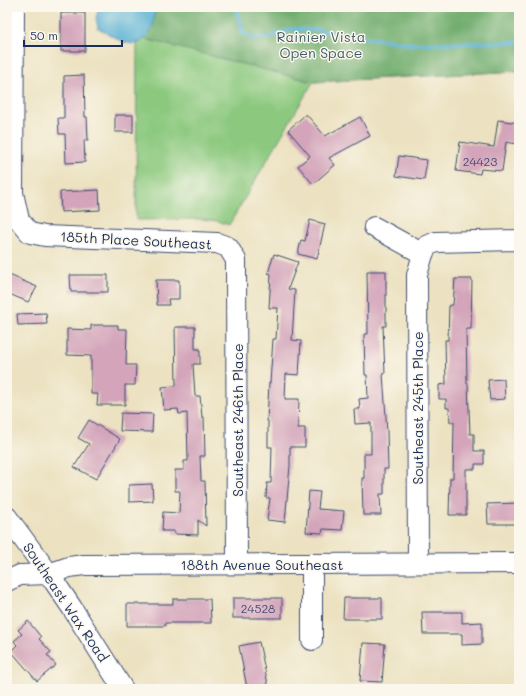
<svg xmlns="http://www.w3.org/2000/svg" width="526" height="696" font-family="Mali,sans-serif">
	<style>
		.green { fill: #8cc97f; stroke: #547c6e }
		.forest { fill: #71ad6e; stroke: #466e66 }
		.water { fill: #56b1d4; stroke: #387099 }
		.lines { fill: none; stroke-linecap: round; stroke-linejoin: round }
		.stream { stroke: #56b1d4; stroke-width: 4 }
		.building { fill: #d3a4ba }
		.minor-casing { stroke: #3a4a6d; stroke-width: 22 }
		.minor { stroke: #fff; stroke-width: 20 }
		.labels { text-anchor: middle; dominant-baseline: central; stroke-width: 3; stroke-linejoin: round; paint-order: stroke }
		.number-label { font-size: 12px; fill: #494c75 }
		.park-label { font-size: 14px; fill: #3d5d68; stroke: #fbf7ec }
		.street-label { font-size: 14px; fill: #1b2f5e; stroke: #fbf7ec }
	</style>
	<rect width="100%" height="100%" fill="#fbf7ec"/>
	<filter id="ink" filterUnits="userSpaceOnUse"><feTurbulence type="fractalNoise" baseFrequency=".025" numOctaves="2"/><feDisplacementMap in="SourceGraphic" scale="8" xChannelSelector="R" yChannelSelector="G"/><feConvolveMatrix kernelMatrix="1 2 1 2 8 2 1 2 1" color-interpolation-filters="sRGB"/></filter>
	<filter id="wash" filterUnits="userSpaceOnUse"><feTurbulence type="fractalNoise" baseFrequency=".012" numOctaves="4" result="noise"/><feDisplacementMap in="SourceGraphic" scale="16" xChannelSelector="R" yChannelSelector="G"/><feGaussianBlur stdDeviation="0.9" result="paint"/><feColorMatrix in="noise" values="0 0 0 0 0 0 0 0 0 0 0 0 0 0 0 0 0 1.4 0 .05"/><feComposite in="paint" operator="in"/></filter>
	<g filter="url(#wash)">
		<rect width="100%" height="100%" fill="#ece2c1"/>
		<!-- green -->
		<path class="green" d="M 519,7 L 519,71 L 313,82 L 229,225 L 218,221 L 202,219 L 136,220 L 137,37 Z"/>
		<!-- forest -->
		<path class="forest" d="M 137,7 L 519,7 L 519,71 L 313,82 L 137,37 Z"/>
		<!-- water -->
		<path class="water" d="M 104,7 C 120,8 137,7 154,7 L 155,9 L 153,26 L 149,34 L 141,42 L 133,44 L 123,42 L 98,28 L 96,18 L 98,10 Z"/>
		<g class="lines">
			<!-- stream -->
			<path class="stream" d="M 236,7 L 243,33 L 252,38 L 266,38 L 293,29 L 319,30 L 411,44 L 519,42"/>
		</g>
		<g id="blocks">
			<!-- building -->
			<g class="building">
				<rect x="61" y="13" width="24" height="38"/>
				<path d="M 84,75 L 85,117 L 87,117 L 88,140 L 84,140 L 85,162 L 66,163 L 65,134 L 59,134 L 58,118 L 64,118 L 64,76 Z"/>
				<path d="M 306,114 L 325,136 L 360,117 L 370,136 L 329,158 L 335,165 L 313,184 L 298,166 L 310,156 L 288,130 Z"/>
				<rect x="115" y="115" width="18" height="17"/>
				<path d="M 498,120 L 519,123 L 517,144 L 506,142 L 502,171 L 481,169 L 480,174 L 456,171 L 460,142 L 494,147 Z"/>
				<path d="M 399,156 L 427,160 L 424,180 L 396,176 Z"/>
				<path d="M 99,190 L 100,210 L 61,212 L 60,192 Z"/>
				<path d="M 310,220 L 325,224 L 317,259 L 298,254 L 301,240 L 305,241 Z"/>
				<path d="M 274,254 L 298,262 L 288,289 L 295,290 L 292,340 L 301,341 L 299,375 L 286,374 L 285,399 L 299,399 L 298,428 L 305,428 L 305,447 L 290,447 L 290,466 L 285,522 L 267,520 L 270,498 L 266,498 L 267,483 L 271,483 L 272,447 L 268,447 L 268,421 L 267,421 L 269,383 L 270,383 L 273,339 L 276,339 L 278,308 L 269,308 L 271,274 L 268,273 Z"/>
				<path d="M 367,271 L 386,271 L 386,326 L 383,326 L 385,374 L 383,374 L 387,432 L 388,469 L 384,469 L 384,494 L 380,494 L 381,515 L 363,515 L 362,478 L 364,478 L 364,454 L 371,454 L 371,423 L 355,424 L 354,409 L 360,409 L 359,399 L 368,398 L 367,375 L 365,375 L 364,334 L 368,334 Z"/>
				<path d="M 7,274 L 37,287 L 28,302 L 7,293 Z"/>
				<path d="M 70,275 L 108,275 L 108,292 L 71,292 Z"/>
				<path d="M 455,279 L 472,279 L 471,329 L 466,329 L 467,384 L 468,384 L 470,434 L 474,434 L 474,451 L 484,451 L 484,464 L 475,464 L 475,469 L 466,469 L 466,515 L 449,515 L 450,478 L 453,478 L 454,422 L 450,422 L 449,408 L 446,408 L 446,399 L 439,399 L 439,385 L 446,384 L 445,340 L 448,340 L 449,305 L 453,305 Z"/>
				<path d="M 156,280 L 179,280 L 179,299 L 168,299 L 169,305 L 157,305 Z"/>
				<path d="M 46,313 L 47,324 L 18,325 L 17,314 Z"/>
				<path d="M 91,325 L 118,325 L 118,329 L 127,329 L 126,365 L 136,365 L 135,385 L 125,385 L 125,405 L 97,405 L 98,394 L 91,394 L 91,356 L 67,355 L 67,329 L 91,330 Z"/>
				<path d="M 175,327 L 195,327 L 195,349 L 200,349 L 200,364 L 193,364 L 195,396 L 200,396 L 202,417 L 204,417 L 205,456 L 200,456 L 201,481 L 205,481 L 206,526 L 198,520 L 198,535 L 174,534 L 174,531 L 162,531 L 163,512 L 179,513 L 180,491 L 175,491 L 175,470 L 184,470 L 184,461 L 188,461 L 187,413 L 179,414 L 178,409 L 164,410 L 162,387 L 176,386 Z"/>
				<path d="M 504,379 L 505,399 L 490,400 L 488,380 Z"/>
				<path d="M 121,413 L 153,414 L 152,432 L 120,431 Z"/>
				<path d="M 89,420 L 120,439 L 96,479 L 74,467 L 89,444 L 78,438 Z"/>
				<path d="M 152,484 L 153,501 L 129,502 L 129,485 Z"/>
				<path d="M 309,491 L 320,492 L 318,509 L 344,511 L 342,530 L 323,529 L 322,533 L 306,532 Z"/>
				<path d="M 519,503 L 519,524 L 488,524 L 487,504 Z"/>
				<rect x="233" y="598" width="49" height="20"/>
				<path d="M 344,598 L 382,598 L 382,619 L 343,619 Z"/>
				<path d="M 173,599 L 210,599 L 211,623 L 165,623 L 165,626 L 127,626 L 127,604 L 173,604 Z"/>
				<path d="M 422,612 L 462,612 L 462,623 L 482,622 L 482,644 L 462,645 L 462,634 L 423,634 Z"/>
				<path d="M 28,621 L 41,637 L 39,639 L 51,652 L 47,655 L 56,665 L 37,681 L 11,651 L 17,645 L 14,641 L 22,634 L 18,630 Z"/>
				<path d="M 259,642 L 269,689 L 253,689 L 253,686 L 247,688 L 239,646 Z"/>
				<path d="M 363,643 L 385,644 L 382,682 L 360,681 Z"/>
			</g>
		</g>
	</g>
	<g filter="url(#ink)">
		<use href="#blocks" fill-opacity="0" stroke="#3a4a6d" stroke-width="1"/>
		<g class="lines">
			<defs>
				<g id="minor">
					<path d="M 14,7 L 13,193 L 19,220 L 30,233 L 45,236 L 217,243 L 228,247 L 236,260 L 237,564"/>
					<path d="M 374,227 L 423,254 L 427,246 L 436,242 L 519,240"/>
					<path d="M 7,517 L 49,574 L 72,608 L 123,689"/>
					<path d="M 418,563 L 417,275 L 423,254"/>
					<path d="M 7,581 L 20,575 L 49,574 L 69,567 L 84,565 L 519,563"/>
					<path d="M 312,640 L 312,564"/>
				</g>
			</defs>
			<!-- minor casing -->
			<use href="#minor" class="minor-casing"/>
			<!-- minor -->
			<use href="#minor" class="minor"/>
		</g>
	</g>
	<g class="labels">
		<!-- number labels -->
		<g class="number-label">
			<text x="480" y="161">24423</text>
			<text x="258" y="608">24528</text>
		</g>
		<!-- park labels -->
		<g class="park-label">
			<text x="321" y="36">Rainier Vista<tspan x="321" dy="16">Open Space</tspan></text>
		</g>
		<!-- street labels -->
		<g class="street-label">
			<text transform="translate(136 240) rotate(3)">185th Place Southeast</text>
			<text transform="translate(417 408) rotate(-90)">Southeast 245th Place</text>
			<text transform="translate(237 420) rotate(-90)">Southeast 246th Place</text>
			<text x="262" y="564">188th Avenue Southeast</text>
			<text transform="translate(66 602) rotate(56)">Southeast Wax Road</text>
		</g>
	</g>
	<!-- margin -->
	<rect width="526" height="696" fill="none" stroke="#fbf7ec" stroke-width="24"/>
	<!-- scale -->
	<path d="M24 40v6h98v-6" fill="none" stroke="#1b2f5e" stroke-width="2"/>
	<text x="30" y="40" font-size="12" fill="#1b2f5e" stroke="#fbf7ec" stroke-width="3" paint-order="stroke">50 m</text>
</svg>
